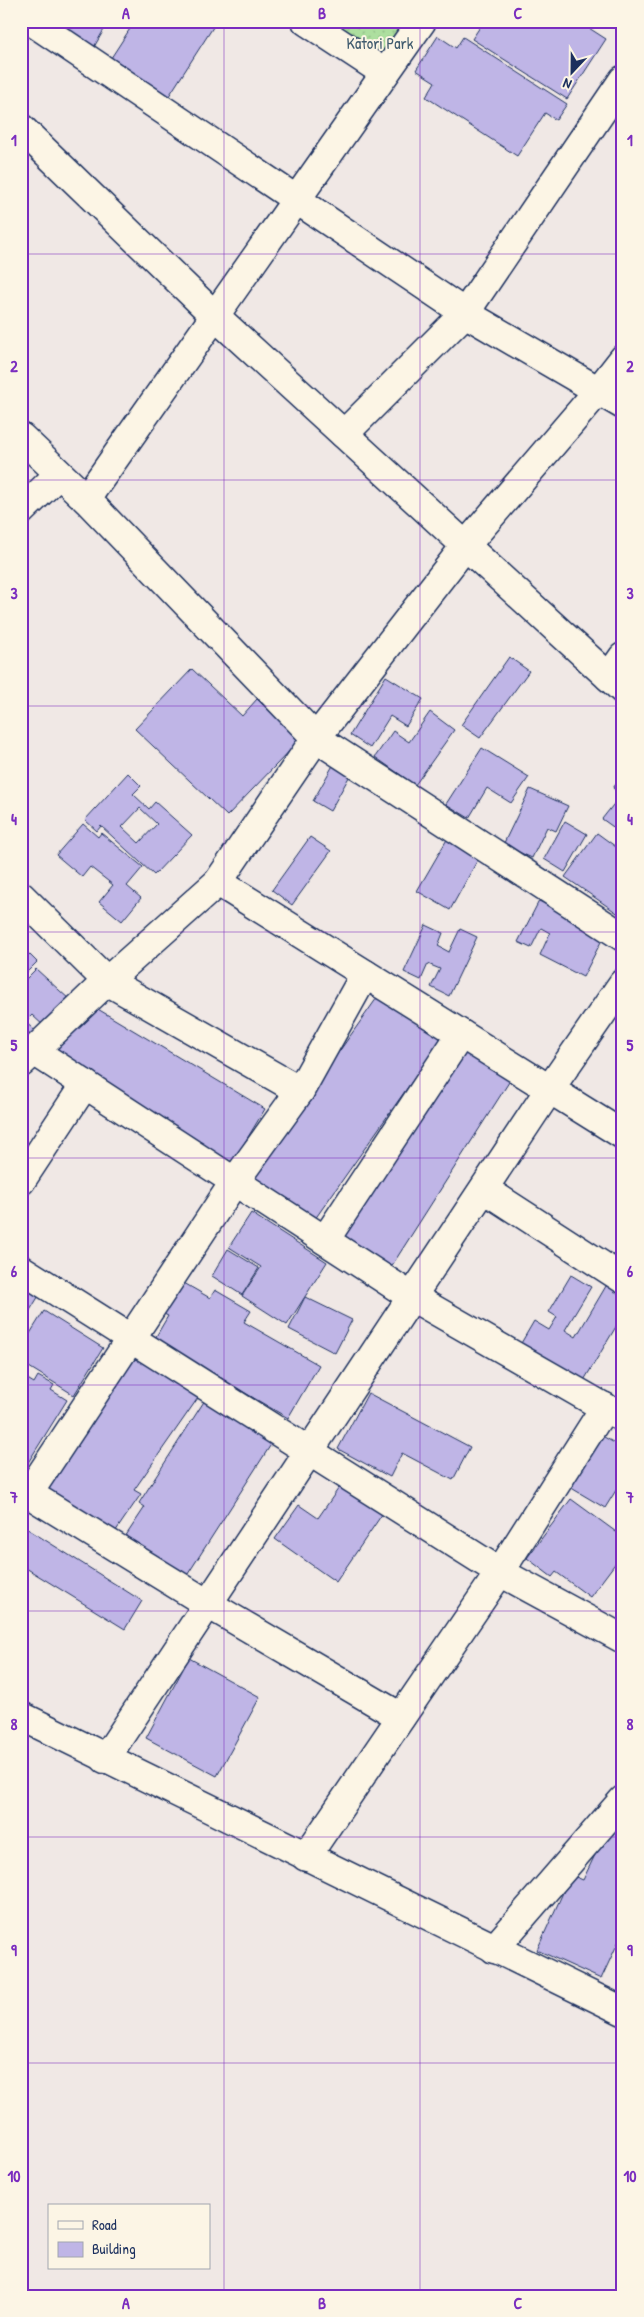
<svg xmlns="http://www.w3.org/2000/svg" width="644" height="2317" font-family="'Patrick Hand',sans-serif">
	<style>
		.grass { fill: url(#grass-dots); stroke: #64877e }
		.building { fill: #bfb5e6; stroke: #1b2f5e; fill-rule: evenodd }
		.lines { fill: none; stroke-linecap: round; stroke-linejoin: round }
		.minor-casing { stroke: #1b2f5e; stroke-width: 31 }
		.minor { stroke: #fcf5e5; stroke-width: 28 }
		.grid { fill: none; stroke: #7b2cbf; stroke-width: 1; stroke-opacity: 0.55 }
		.labels { text-anchor: middle; dominant-baseline: central; stroke-width: 4; stroke-linejoin: round; paint-order: stroke }
		.park-label { font-size: 16px; fill: #405b6e; stroke: #fcf5e5 }
		.neatline { fill: none; stroke: #7b2cbf; stroke-width: 2 }
		.grid-label { font-size: 16px; text-anchor: middle; font-weight: bold; fill: #7b2cbf }
	</style>
	<defs>
		<pattern id="grass-dots" width="8" height="8" patternUnits="userSpaceOnUse" patternTransform="scale(1.25)"><rect width="8" height="8" fill="#addf9f"/><path d="M2 2h.1M6 6h.1" fill="none" stroke="#94c08b" stroke-width="1.8" stroke-linecap="round"/></pattern>
	</defs>
	<rect width="100%" height="100%" fill="#f0e8e5"/>
	<filter id="ink" filterUnits="userSpaceOnUse"><feTurbulence type="fractalNoise" baseFrequency=".02" numOctaves="2"/><feDisplacementMap in="SourceGraphic" scale="10" xChannelSelector="R" yChannelSelector="G"/><feConvolveMatrix kernelMatrix="1 2 1 2 8 2 1 2 1" color-interpolation-filters="sRGB"/></filter>
	<g filter="url(#ink)">
		<!-- grass -->
		<path class="grass" d="M 306,21 L 422,21 L 385,73 Z"/>
		<!-- building -->
		<g class="building">
			<path d="M 51,21 L 109,21 L 94,47 Z"/>
			<path d="M 135,21 L 217,21 L 167,99 L 109,61 Z"/>
			<path d="M 484,21 L 578,21 L 606,39 L 567,99 L 472,39 Z"/>
			<path d="M 438,36 L 456,48 L 463,37 L 567,104 L 556,120 L 545,113 L 517,156 L 426,97 L 435,82 L 416,70 Z"/>
			<path d="M 509,657 L 529,671 L 480,738 L 461,725 Z"/>
			<path d="M 192,669 L 242,716 L 257,699 L 300,740 L 227,816 L 135,729 Z"/>
			<path d="M 386,676 L 423,699 L 406,726 L 390,716 L 370,748 L 350,735 Z"/>
			<path d="M 430,712 L 454,730 L 415,785 L 375,757 L 393,731 L 409,742 Z"/>
			<path d="M 482,748 L 529,777 L 511,803 L 487,788 L 469,818 L 446,804 Z"/>
			<path d="M 336,760 L 353,770 L 330,811 L 313,801 Z"/>
			<path d="M 128,773 L 141,786 L 133,794 L 149,809 L 155,802 L 192,835 L 154,875 L 101,826 L 97,831 L 85,820 ZM 140,808 L 157,824 L 139,843 L 122,827 Z"/>
			<path d="M 623,775 L 623,834 L 602,819 L 621,795 L 613,788 Z"/>
			<path d="M 530,789 L 568,806 L 556,831 L 547,827 L 532,858 L 503,845 Z"/>
			<path d="M 565,821 L 587,834 L 565,872 L 544,859 Z"/>
			<path d="M 83,824 L 98,837 L 101,833 L 143,867 L 127,886 L 141,898 L 122,921 L 99,902 L 113,885 L 90,867 L 82,877 L 56,855 Z"/>
			<path d="M 597,833 L 623,852 L 623,917 L 565,877 Z"/>
			<path d="M 449,836 L 481,854 L 450,910 L 417,891 Z"/>
			<path d="M 310,837 L 331,851 L 292,905 L 272,890 Z"/>
			<path d="M 539,901 L 605,934 L 583,977 L 540,955 L 550,933 L 541,928 L 531,948 L 518,942 Z"/>
			<path d="M 426,925 L 443,933 L 438,946 L 449,952 L 460,929 L 477,937 L 449,996 L 431,987 L 440,969 L 428,964 L 421,980 L 404,972 Z"/>
			<path d="M 21,946 L 37,962 L 21,978 Z"/>
			<path d="M 36,969 L 70,1000 L 45,1027 L 32,1015 L 25,1022 L 39,1034 L 21,1047 L 21,984 Z"/>
			<path d="M 391,978 L 446,1033 L 310,1226 L 247,1182 Z"/>
			<path d="M 81,999 L 265,1109 L 225,1175 L 41,1065 Z"/>
			<path d="M 455,1028 L 518,1068 L 391,1267 L 328,1227 Z"/>
			<path d="M 251,1213 L 327,1262 L 287,1325 L 242,1296 L 261,1267 L 229,1247 Z"/>
			<path d="M 228,1249 L 259,1268 L 242,1295 L 212,1276 Z"/>
			<path d="M 571,1275 L 591,1287 L 565,1330 L 576,1337 L 609,1281 L 623,1289 L 623,1315 L 583,1382 L 520,1345 L 534,1321 L 549,1330 L 557,1317 L 549,1312 Z"/>
			<path d="M 177,1279 L 210,1298 L 215,1290 L 251,1311 L 244,1322 L 319,1365 L 288,1418 L 154,1340 L 168,1316 L 158,1311 Z"/>
			<path d="M 21,1282 L 40,1294 L 21,1325 Z"/>
			<path d="M 305,1297 L 352,1320 L 335,1353 L 289,1329 Z"/>
			<path d="M 44,1311 L 103,1348 L 74,1395 L 21,1362 L 21,1348 Z"/>
			<path d="M 137,1352 L 200,1395 L 134,1490 L 141,1494 L 111,1538 L 41,1490 Z"/>
			<path d="M 21,1375 L 34,1383 L 38,1376 L 54,1385 L 51,1390 L 67,1400 L 24,1469 L 21,1468 Z"/>
			<path d="M 368,1393 L 470,1447 L 453,1480 L 402,1453 L 390,1477 L 338,1449 Z"/>
			<path d="M 205,1400 L 272,1443 L 186,1577 L 125,1537 L 145,1507 L 139,1503 Z"/>
			<path d="M 599,1434 L 623,1448 L 623,1479 L 605,1508 L 568,1486 Z"/>
			<path d="M 343,1482 L 385,1510 L 336,1582 L 275,1539 L 299,1505 L 318,1518 Z"/>
			<path d="M 571,1499 L 623,1537 L 623,1553 L 590,1597 L 556,1572 L 552,1577 L 527,1558 Z"/>
			<path d="M 26,1528 L 142,1601 L 125,1629 L 21,1565 L 21,1535 Z"/>
			<path d="M 189,1658 L 260,1697 L 217,1776 L 146,1738 Z"/>
			<path d="M 614,1815 L 623,1819 L 623,1932 L 601,1979 L 537,1950 L 571,1875 L 583,1880 Z"/>
		</g>
		<g class="lines">
			<defs>
				<g id="minor">
					<path d="M 31,21 L 465,313 L 623,405"/>
					<path d="M 306,21 L 385,73"/>
					<path d="M 21,128 L 214,315 L 623,690"/>
					<path d="M 344,434 L 465,313 L 623,80"/>
					<path d="M 21,437 L 86,499 L 316,738 L 623,937"/>
					<path d="M 86,499 L 422,21"/>
					<path d="M 21,511 L 59,474"/>
					<path d="M 609,677 L 623,657"/>
					<path d="M 218,882 L 623,1135"/>
					<path d="M 21,896 L 107,981 L 300,1091"/>
					<path d="M 34,1051 L 412,1297 L 623,1418"/>
					<path d="M 21,1063 L 107,981 L 218,882 L 316,738 L 466,545 L 598,391 L 623,359"/>
					<path d="M 21,1181 L 85,1084"/>
					<path d="M 484,1189 L 623,1279"/>
					<path d="M 325,1240 L 461,1034"/>
					<path d="M 21,1269 L 500,1572 L 623,1639"/>
					<path d="M 21,1489 L 208,1604 L 401,1717"/>
					<path d="M 28,1494 L 235,1181 L 300,1091 L 365,974"/>
					<path d="M 21,1716 L 623,2011"/>
					<path d="M 105,1759 L 549,1090 L 623,983"/>
					<path d="M 306,1857 L 500,1572 L 605,1407"/>
					<path d="M 494,1949 L 623,1800"/>
				</g>
			</defs>
			<!-- minor casing -->
			<use href="#minor" class="minor-casing"/>
			<!-- minor -->
			<use href="#minor" class="minor"/>
		</g>
	</g>
	<!-- grid -->
	<path class="grid" d="M 224,21 L 224,2296M 420,21 L 420,2296M 21,254 L 623,254M 21,480 L 623,480M 21,706 L 623,706M 21,932 L 623,932M 21,1158 L 623,1158M 21,1385 L 623,1385M 21,1611 L 623,1611M 21,1837 L 623,1837M 21,2063 L 623,2063"/>
	<g class="labels">
		<!-- park labels -->
		<g class="park-label">
			<text x="380" y="43">Katori Park</text>
		</g>
	</g>
	<!-- margin -->
	<rect width="644" height="2317" fill="none" stroke="#fcf5e5" stroke-width="55"/>
	<!-- legend -->
	<rect x="48" y="2204" width="162" height="65" fill="#fcf5e5" stroke="#a2a6af"/>
	<rect x="58" y="2221" width="25" height="8" fill="#fcf5e5" stroke="#a2a6af"/>
	<text x="92" y="2230" font-size="15" fill="#1b2f5e">Road</text>
	<rect x="58" y="2242" width="25" height="15" fill="#bfb5e6" stroke="#a2a6af"/>
	<text x="92" y="2254" font-size="15" fill="#1b2f5e">Building</text>
	<!-- north arrow -->
	<g transform="translate(572 72) rotate(202)" stroke="#fcf5e5" stroke-width="4" paint-order="stroke">
	<path d="M0-4L9 19L0 12L-9 19Z" fill="#1b2f5e"/>
	<text y="-8" font-size="14" font-weight="bold" text-anchor="middle" fill="#1b2f5e">N</text>
	</g>
	<rect x="28" y="28" width="588" height="2262" class="neatline"/>
	<g class="grid-label">
		<text x="126" y="19">A</text>
		<text x="322" y="19">B</text>
		<text x="518" y="19">C</text>
		<text x="14" y="146">1</text>
		<text x="630" y="146">1</text>
		<text x="14" y="372">2</text>
		<text x="630" y="372">2</text>
		<text x="14" y="599">3</text>
		<text x="630" y="599">3</text>
		<text x="14" y="825">4</text>
		<text x="630" y="825">4</text>
		<text x="14" y="1051">5</text>
		<text x="630" y="1051">5</text>
		<text x="14" y="1277">6</text>
		<text x="630" y="1277">6</text>
		<text x="14" y="1503">7</text>
		<text x="630" y="1503">7</text>
		<text x="14" y="1730">8</text>
		<text x="630" y="1730">8</text>
		<text x="14" y="1956">9</text>
		<text x="630" y="1956">9</text>
		<text x="14" y="2182">10</text>
		<text x="630" y="2182">10</text>
		<text x="126" y="2309">A</text>
		<text x="322" y="2309">B</text>
		<text x="518" y="2309">C</text>
	</g>
</svg>
